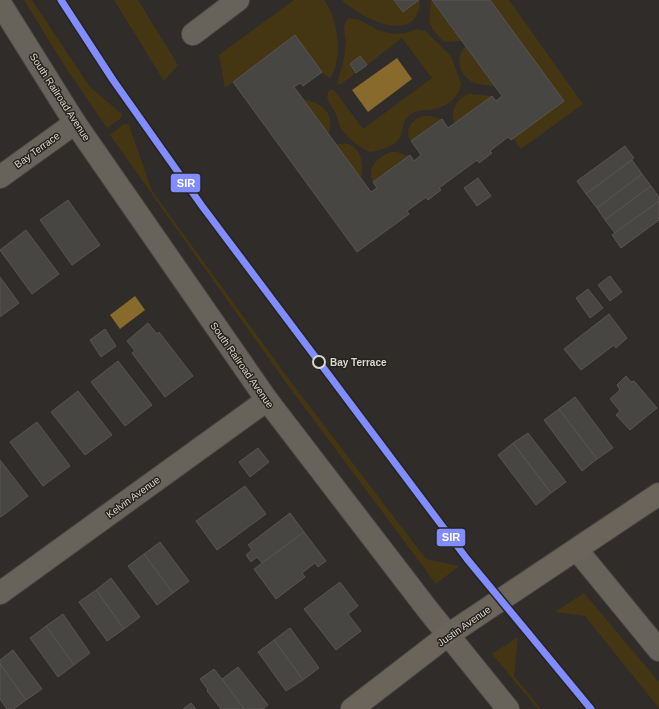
<svg xmlns="http://www.w3.org/2000/svg" width="659" height="709" font-family="Arial,sans-serif">
	<style>
		.green { fill: #453613 }
		.water { fill: #876a2c }
		.building { fill: #484643; stroke: #575552 }
		.lines { fill: none; stroke-linecap: round; stroke-linejoin: round }
		.street-casing { stroke: #494745; stroke-width: 24 }
		.secondary-casing { stroke: #494745; stroke-width: 24 }
		.street { stroke: #68635a; stroke-width: 22 }
		.secondary { stroke: #6a645b; stroke-width: 22 }
		.metro-1-casing { stroke: #27241d; stroke-width: 10 }
		.metro-1 { stroke: #808cff; stroke-width: 7 }
		.stop-dot { fill: #27241d; stroke: #d9d6d2; stroke-width: 2 }
		.labels { text-anchor: middle; dominant-baseline: central; stroke-width: 3; stroke-linejoin: round; paint-order: stroke }
		.street-label { font-size: 10px; fill: #d9d6d2; stroke: #27241d }
		.stop-label { font-size: 10px; font-weight: bold; fill: #d9d6d2; stroke: #27241d; text-anchor: start }
		.line-badge { stroke: #27241d; stroke-width: 1.5 }
		.badge-label { font-size: 11px; text-anchor: middle; font-weight: bold; fill: #fff }
	</style>
	<rect width="100%" height="100%" fill="#2f2c29"/>
	<!-- green -->
	<g class="green">
		<path d="M 24,0 L 32,0 L 90,87 L 122,114 L 120,119 L 107,128 L 64,65 Z"/>
		<path d="M 114,0 L 138,0 L 178,65 L 164,81 Z"/>
		<path d="M 294,0 L 324,0 C 339,19 343,58 330,79 L 321,72 L 322,71 L 295,36 L 225,88 L 219,55 Z"/>
		<path d="M 342,0 L 394,0 L 403,12 L 420,0 C 419,47 361,19 342,0 Z"/>
		<path d="M 431,0 L 432,0 L 461,41 L 447,42 L 442,40 L 433,30 L 429,21 Z"/>
		<path d="M 490,0 L 509,0 L 583,104 L 521,149 L 513,138 Z"/>
		<path d="M 350,18 L 359,20 L 378,30 L 393,34 L 405,33 L 418,29 L 425,31 L 451,56 L 461,83 C 460,97 447,107 434,109 C 427,111 420,109 413,113 C 400,120 405,130 399,139 C 394,147 380,150 371,152 C 364,151 348,138 344,132 C 339,127 338,119 335,112 C 331,104 324,100 329,90 L 334,90 L 363,129 L 432,78 L 402,38 L 367,65 L 360,56 L 350,64 L 356,73 L 341,84 L 337,84 L 344,59 L 346,41 L 344,28 L 346,20 Z"/>
		<path d="M 465,46 L 494,86 C 488,85 481,85 475,83 C 459,77 455,59 465,46 Z"/>
		<path d="M 470,94 L 492,96 L 455,123 C 449,111 457,97 470,94 Z"/>
		<path d="M 303,99 C 324,104 334,112 329,135 Z"/>
		<path d="M 424,116 L 430,116 L 442,119 L 411,141 C 403,130 412,119 424,116 Z"/>
		<path d="M 124,124 L 129,125 L 152,191 L 288,378 L 426,559 L 459,566 L 436,584 L 284,380 L 110,135 Z"/>
		<path d="M 336,144 C 340,144 345,143 349,144 C 362,149 364,167 361,178 Z"/>
		<path d="M 391,152 L 397,152 L 408,156 L 373,182 C 366,167 378,157 391,152 Z"/>
		<path d="M 584,593 L 659,682 L 659,708 L 585,616 L 555,612 Z"/>
		<path d="M 518,637 L 514,676 L 541,709 L 538,709 L 492,654 Z"/>
	</g>
	<!-- water -->
	<g class="water">
		<path d="M 397,58 L 412,79 L 368,112 L 352,90 Z"/>
		<path d="M 135,296 L 145,310 L 120,329 L 110,315 Z"/>
	</g>
	<!-- building -->
	<g class="building">
		<path d="M 394,0 L 419,0 L 403,12 Z"/>
		<path d="M 432,0 L 490,0 L 564,101 L 511,140 L 508,137 L 490,151 L 492,153 L 479,163 L 477,160 L 439,188 L 441,190 L 428,200 L 426,197 L 407,211 L 409,214 L 357,252 L 233,82 L 295,35 L 322,72 L 303,86 L 300,83 L 294,87 L 371,192 L 377,188 L 373,182 L 410,155 L 414,161 L 421,155 L 411,141 L 442,119 L 448,128 L 492,96 L 496,101 L 502,96 Z"/>
		<path d="M 360,56 L 367,65 L 356,73 L 350,64 Z"/>
		<path d="M 625,146 L 634,158 L 586,194 L 577,181 Z"/>
		<path d="M 632,160 L 642,174 L 597,208 L 586,194 Z"/>
		<path d="M 642,174 L 651,186 L 605,220 L 597,208 Z"/>
		<path d="M 478,178 L 491,196 L 477,206 L 464,188 Z"/>
		<path d="M 651,186 L 659,197 L 659,201 L 615,233 L 605,220 Z"/>
		<path d="M 68,200 L 100,245 L 72,265 L 40,220 Z"/>
		<path d="M 659,201 L 659,220 L 621,248 L 612,235 Z"/>
		<path d="M 26,230 L 59,274 L 32,294 L 0,250 Z"/>
		<path d="M 610,276 L 622,292 L 610,301 L 598,285 Z"/>
		<path d="M 0,277 L 19,303 L 0,317 Z"/>
		<path d="M 588,289 L 603,308 L 590,318 L 576,298 Z"/>
		<path d="M 609,314 L 627,338 L 616,348 L 614,345 L 581,370 L 564,349 Z"/>
		<path d="M 148,323 L 157,334 L 159,332 L 193,376 L 165,397 L 132,353 L 135,351 L 127,341 Z"/>
		<path d="M 105,329 L 116,346 L 101,357 L 90,340 Z"/>
		<path d="M 118,361 L 152,405 L 125,426 L 91,382 Z"/>
		<path d="M 626,376 L 631,382 L 634,381 L 657,408 L 630,430 L 616,415 L 620,411 L 610,399 L 620,390 L 617,385 Z"/>
		<path d="M 78,391 L 112,435 L 85,455 L 51,412 Z"/>
		<path d="M 575,397 L 613,448 L 597,459 L 559,409 Z"/>
		<path d="M 559,409 L 597,459 L 582,471 L 544,420 Z"/>
		<path d="M 37,422 L 70,466 L 43,486 L 10,442 Z"/>
		<path d="M 528,433 L 566,482 L 551,493 L 513,443 Z"/>
		<path d="M 513,443 L 551,493 L 536,505 L 498,455 Z"/>
		<path d="M 258,448 L 269,462 L 250,477 L 239,462 Z"/>
		<path d="M 0,460 L 28,496 L 1,517 L 0,516 Z"/>
		<path d="M 245,486 L 266,514 L 217,550 L 196,521 Z"/>
		<path d="M 290,513 L 304,532 L 262,563 L 257,557 L 251,562 L 246,555 L 252,550 L 248,545 Z"/>
		<path d="M 304,532 L 326,561 L 318,567 L 315,563 L 302,573 L 305,577 L 276,599 L 254,569 Z"/>
		<path d="M 160,542 L 189,581 L 173,593 L 144,554 Z"/>
		<path d="M 144,554 L 173,593 L 157,605 L 128,566 Z"/>
		<path d="M 111,578 L 140,617 L 124,629 L 96,590 Z"/>
		<path d="M 340,582 L 358,606 L 348,614 L 361,631 L 336,650 L 304,609 Z"/>
		<path d="M 96,590 L 124,629 L 107,641 L 79,602 Z"/>
		<path d="M 63,614 L 90,653 L 74,665 L 46,626 Z"/>
		<path d="M 46,626 L 74,665 L 58,677 L 30,638 Z"/>
		<path d="M 290,628 L 319,668 L 303,680 L 274,640 Z"/>
		<path d="M 274,640 L 303,680 L 286,691 L 258,652 Z"/>
		<path d="M 13,650 L 42,689 L 26,700 L 0,664 L 0,660 Z"/>
		<path d="M 0,664 L 26,700 L 14,709 L 7,709 L 0,699 Z"/>
		<path d="M 238,667 L 268,705 L 263,709 L 244,709 L 222,679 Z"/>
		<path d="M 214,669 L 222,679 L 244,709 L 221,709 L 207,691 L 208,690 L 200,679 Z"/>
		<path d="M 191,703 L 196,709 L 183,709 Z"/>
	</g>
	<g class="lines">
		<defs>
			<g id="street">
				<path d="M 0,3 L 75,123 L 267,400 L 428,610 L 508,709"/>
				<path d="M 193,34 L 238,0"/>
				<path d="M 0,177 L 75,123"/>
				<path d="M 577,550 L 659,650"/>
				<path d="M 0,593 L 267,400"/>
			</g>
			<path id="secondary" d="M 352,709 L 448,635 L 659,494"/>
		</defs>
		<!-- street casing -->
		<use href="#street" class="street-casing"/>
		<!-- secondary casing -->
		<use href="#secondary" class="secondary-casing"/>
		<!-- street -->
		<use href="#street" class="street"/>
		<!-- secondary -->
		<use href="#secondary" class="secondary"/>
		<defs>
			<path id="metro-1" d="M 61,0 L 113,80 L 202,206 L 467,559 L 591,709"/>
		</defs>
		<!-- metro-1 casing -->
		<use href="#metro-1" class="metro-1-casing"/>
		<!-- metro-1 -->
		<use href="#metro-1" class="metro-1"/>
	</g>
	<!-- markers -->
	<circle class="stop-dot" cx="319" cy="362" r="6"/>
	<g class="labels">
		<!-- street labels -->
		<g class="street-label">
			<text transform="translate(60 97) rotate(57)">South Railroad Avenue</text>
			<text transform="translate(37 150) rotate(-36)">Bay Terrace</text>
			<text transform="translate(242 365) rotate(55)">South Railroad Avenue</text>
			<text transform="translate(133 497) rotate(-36)">Kelvin Avenue</text>
			<text transform="translate(464 626) rotate(-35)">Justin Avenue</text>
		</g>
		<!-- stop labels -->
		<g class="stop-label">
			<text x="330" y="362">Bay Terrace</text>
		</g>
	</g>
	<g class="line-badge">
		<rect x="170" y="173" width="31" height="20" rx="4" fill="#808cff"/>
		<rect x="436" y="528" width="30" height="19" rx="4" fill="#808cff"/>
	</g>
	<g class="badge-label">
		<text x="186" y="187">SIR</text>
		<text x="451" y="541">SIR</text>
	</g>
</svg>
